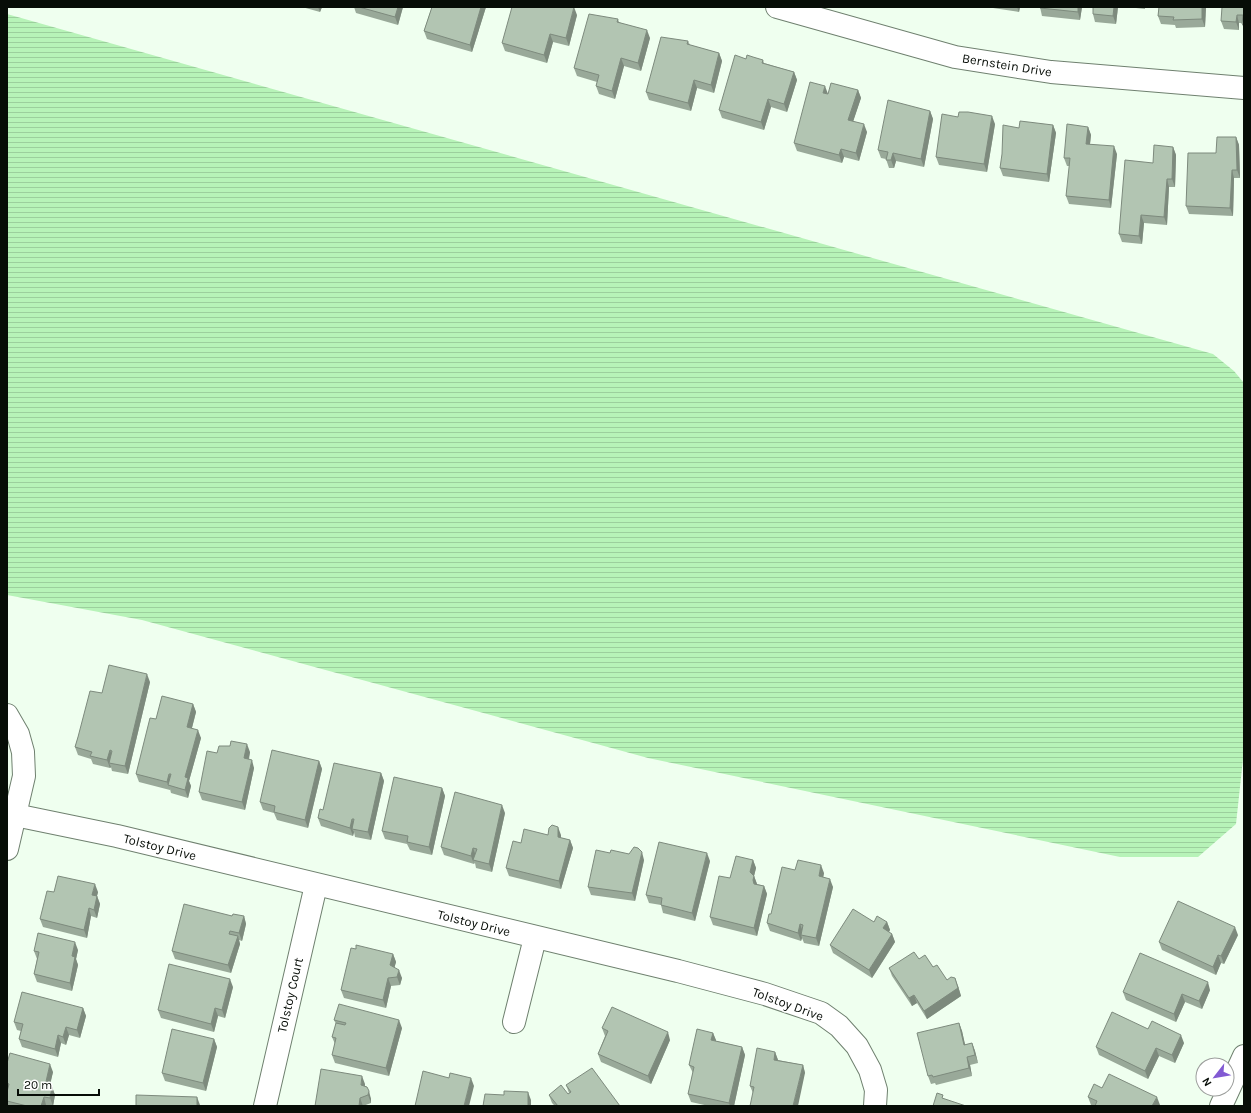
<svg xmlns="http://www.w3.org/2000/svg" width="1251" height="1113" font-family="Karla,sans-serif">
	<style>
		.water { fill: url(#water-rules) }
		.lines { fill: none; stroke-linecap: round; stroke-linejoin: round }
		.street-casing { stroke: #6f806f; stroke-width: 24 }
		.street { stroke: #fff; stroke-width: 22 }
		.wall { fill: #99a999 }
		.shaded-wall { fill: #7d8a7d }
		.building { fill: #b2c5b2; stroke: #7d8a7d }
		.labels { text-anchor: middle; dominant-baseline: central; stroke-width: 3; stroke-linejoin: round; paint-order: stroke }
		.street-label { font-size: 13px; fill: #070d07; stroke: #fff }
	</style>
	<defs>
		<pattern id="water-rules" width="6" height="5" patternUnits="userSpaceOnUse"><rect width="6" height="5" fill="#b7f3b8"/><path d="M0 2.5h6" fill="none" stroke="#9ccf9d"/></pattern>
	</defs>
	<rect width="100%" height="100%" fill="#efffef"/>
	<!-- water -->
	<path class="water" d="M 7,14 L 1213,354 L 1234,371 L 1244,383 L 1244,750 L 1236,824 L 1198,857 L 1120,857 L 648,758 L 142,620 L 7,595 Z"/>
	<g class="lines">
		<defs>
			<g id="street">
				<path d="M 777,7 L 955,57 L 1051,72 L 1244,88"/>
				<path d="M 7,715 L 18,734 L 23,752 L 24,776 L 7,849"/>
				<path d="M 15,815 L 117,836 L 678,971 L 765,994 L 821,1013 L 839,1026 L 857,1046 L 870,1070 L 876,1090 L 875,1106"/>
				<path d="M 514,1022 L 535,938"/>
				<path d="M 265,1106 L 316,885"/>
				<path d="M 1221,1106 L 1244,1056"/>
			</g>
		</defs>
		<!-- street casing -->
		<use href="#street" class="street-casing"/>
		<!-- street -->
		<use href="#street" class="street"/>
	</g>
	<!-- wall -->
	<g class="wall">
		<path d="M 302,7 L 322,7 L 320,12 Z"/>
		<path d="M 354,7 L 403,7 L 398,25 L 356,13 Z"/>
		<path d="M 432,7 L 486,7 L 472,52 L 427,39 L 424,31 Z"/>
		<path d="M 993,7 L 1020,7 L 1019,12 L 993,8 Z"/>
		<path d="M 1040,7 L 1082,7 L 1080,20 L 1042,16 Z"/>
		<path d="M 1118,7 L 1116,24 L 1095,22 L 1093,14 Z"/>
		<path d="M 1127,7 L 1145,7 L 1145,9 Z"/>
		<path d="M 1159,7 L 1206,7 L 1205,27 L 1176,28 L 1175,25 L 1161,24 L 1158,16 Z"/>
		<path d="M 1244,7 L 1244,29 L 1242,24 L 1243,23 L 1239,23 L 1239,30 L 1224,29 L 1221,21 Z"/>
		<path d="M 577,15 L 569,46 L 553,42 L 547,63 L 505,51 L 502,43 Z"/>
		<path d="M 618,19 L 619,22 L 650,38 L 641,71 L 624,66 L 615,99 L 599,94 L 596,86 L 597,82 L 577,76 L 574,68 Z"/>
		<path d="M 688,41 L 690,45 L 719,53 L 722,61 L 714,93 L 697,88 L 691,111 L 649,100 L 646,92 Z"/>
		<path d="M 746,59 L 763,60 L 764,63 L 794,72 L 797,80 L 787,112 L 771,107 L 764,130 L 722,118 L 719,110 Z"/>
		<path d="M 858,90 L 861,98 L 853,121 L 867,132 L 859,161 L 844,157 L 842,163 L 797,151 L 794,143 L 828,94 Z"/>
		<path d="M 930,111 L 933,119 L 924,167 L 896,161 L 894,168 L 889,168 L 886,159 L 881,158 L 878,150 Z"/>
		<path d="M 958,117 L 995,124 L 987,172 L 939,165 L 936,157 Z"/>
		<path d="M 1053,125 L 1056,133 L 1049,182 L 1003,176 L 1000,168 Z"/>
		<path d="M 1088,127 L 1091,135 L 1090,144 L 1117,154 L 1111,208 L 1069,204 L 1066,196 L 1070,166 L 1067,166 L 1064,158 Z"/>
		<path d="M 1236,137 L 1239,145 L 1240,178 L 1234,178 L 1233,216 L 1189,214 L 1186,206 L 1216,153 Z"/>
		<path d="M 1173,147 L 1176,155 L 1175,187 L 1169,187 L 1167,225 L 1144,223 L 1142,244 L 1122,242 L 1119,234 L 1153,163 Z"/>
		<path d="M 150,682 L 128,774 L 112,771 L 111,767 L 110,768 L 93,764 L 91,759 L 78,755 L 75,747 L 78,737 L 102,693 Z"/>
		<path d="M 193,704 L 196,712 L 192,728 L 201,738 L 189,781 L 191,786 L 188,798 L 171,793 L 170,789 L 170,790 L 139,782 L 136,774 L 156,719 Z"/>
		<path d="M 250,752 L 249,760 L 254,768 L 245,810 L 202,800 L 199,792 L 217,753 Z"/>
		<path d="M 319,761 L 322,769 L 308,828 L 277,820 L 274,813 L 263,810 L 260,802 Z"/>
		<path d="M 381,773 L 384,781 L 371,840 L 355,837 L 354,832 L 353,836 L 321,826 L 318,818 L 323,810 Z"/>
		<path d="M 442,788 L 445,796 L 432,855 L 410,850 L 407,844 L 385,839 L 382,831 Z"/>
		<path d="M 505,813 L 492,872 L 476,868 L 475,863 L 474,864 L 444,855 L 441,847 Z"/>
		<path d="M 548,835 L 561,835 L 561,838 L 570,840 L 573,848 L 561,889 L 509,876 L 506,868 L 521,843 Z"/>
		<path d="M 610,853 L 644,860 L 635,901 L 591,895 L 588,887 Z"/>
		<path d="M 753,860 L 756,868 L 754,876 L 757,884 L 764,886 L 767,894 L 757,936 L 713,925 L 710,917 Z"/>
		<path d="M 710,861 L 695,921 L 663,913 L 661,905 L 649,903 L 646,895 Z"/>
		<path d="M 795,870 L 824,873 L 823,877 L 833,887 L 819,946 L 804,943 L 802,938 L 801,941 L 770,931 L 767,923 Z"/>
		<path d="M 54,892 L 98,892 L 97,896 L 100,904 L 97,918 L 91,916 L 87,938 L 43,927 L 40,919 Z"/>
		<path d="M 232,916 L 244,916 L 246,924 L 242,941 L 239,940 L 240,944 L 231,973 L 175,959 L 172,951 Z"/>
		<path d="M 874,922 L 887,922 L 890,930 L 889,932 L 892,934 L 895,942 L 872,978 L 833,953 L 830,945 Z"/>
		<path d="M 1238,935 L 1224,964 L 1221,963 L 1216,975 L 1162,950 L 1159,942 Z"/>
		<path d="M 78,950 L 76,959 L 78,965 L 72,991 L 37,982 L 34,974 L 37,959 L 34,951 Z"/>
		<path d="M 393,954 L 396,962 L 394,968 L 402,978 L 400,985 L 391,986 L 386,1008 L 344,998 L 341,990 Z"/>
		<path d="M 919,959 L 933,967 L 947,980 L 958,986 L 961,996 L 927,1019 L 917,1003 L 912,1006 L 892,976 L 889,968 Z"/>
		<path d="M 233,987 L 225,1018 L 218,1016 L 214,1032 L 161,1018 L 158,1010 Z"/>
		<path d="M 1210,990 L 1202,1009 L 1185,1002 L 1176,1022 L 1126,1000 L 1123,992 Z"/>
		<path d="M 83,1008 L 86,1016 L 80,1038 L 69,1035 L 66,1045 L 61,1043 L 58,1057 L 22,1047 L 19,1039 L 21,1031 L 17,1030 L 14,1022 Z"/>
		<path d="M 334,1020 L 402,1028 L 389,1076 L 335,1063 L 332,1055 L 335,1044 L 332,1037 L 336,1024 Z"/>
		<path d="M 959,1023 L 962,1031 L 965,1045 L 972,1043 L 975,1051 L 978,1063 L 970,1065 L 972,1076 L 936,1085 L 935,1083 L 931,1084 L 928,1076 Z"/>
		<path d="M 602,1028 L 670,1040 L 651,1084 L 601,1062 L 598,1054 L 605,1036 Z"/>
		<path d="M 1148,1029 L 1184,1043 L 1175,1063 L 1159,1056 L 1148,1079 L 1099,1055 L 1096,1047 Z"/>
		<path d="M 713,1033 L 716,1041 L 742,1047 L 745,1055 L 734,1106 L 709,1106 L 691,1102 L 688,1094 L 693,1073 L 689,1065 Z"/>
		<path d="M 214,1039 L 217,1047 L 206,1091 L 165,1081 L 162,1073 Z"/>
		<path d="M 775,1052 L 778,1060 L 803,1065 L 805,1073 L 753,1093 L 750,1086 Z"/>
		<path d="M 7,1063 L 53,1072 L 49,1087 L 52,1087 L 55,1095 L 53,1106 L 46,1105 L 46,1106 L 7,1106 L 8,1090 L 7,1090 Z"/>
		<path d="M 365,1084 L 365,1086 L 371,1099 L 371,1103 L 363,1106 L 315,1106 Z"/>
		<path d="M 566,1085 L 620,1106 L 555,1106 L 552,1103 L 549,1095 L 568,1094 L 569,1093 Z"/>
		<path d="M 1102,1088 L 1160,1105 L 1159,1106 L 1093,1106 L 1091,1105 L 1088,1097 Z"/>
	</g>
	<!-- shaded-wall -->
	<g class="shaded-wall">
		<path d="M 318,7 L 322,7 L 320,12 Z"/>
		<path d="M 398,7 L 403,7 L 398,25 L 395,17 Z"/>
		<path d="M 481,7 L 486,7 L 472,52 L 470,45 Z"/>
		<path d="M 574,7 L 577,15 L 569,46 L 566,38 Z"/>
		<path d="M 1017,7 L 1020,7 L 1019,12 Z"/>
		<path d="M 1078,7 L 1082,7 L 1080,20 L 1078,12 Z"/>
		<path d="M 1114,7 L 1118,7 L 1116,24 L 1113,16 Z"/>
		<path d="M 1202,7 L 1206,7 L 1205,27 L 1202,19 Z"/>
		<path d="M 1237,15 L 1239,23 L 1239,30 L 1236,22 Z"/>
		<path d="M 647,30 L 650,38 L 641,71 L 638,63 Z"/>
		<path d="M 550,34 L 553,42 L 547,63 L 544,55 Z"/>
		<path d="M 719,53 L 722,61 L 714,93 L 711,85 Z"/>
		<path d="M 621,58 L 624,66 L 615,99 L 612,91 Z"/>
		<path d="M 794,72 L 797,80 L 787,112 L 784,104 Z"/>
		<path d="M 694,80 L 697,88 L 691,111 L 688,103 Z"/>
		<path d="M 825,86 L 828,94 L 823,93 Z"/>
		<path d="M 858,90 L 861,98 L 851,128 L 848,120 Z"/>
		<path d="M 768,99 L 771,107 L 764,130 L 761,122 Z"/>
		<path d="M 930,111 L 933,119 L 924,167 L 921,159 Z"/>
		<path d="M 992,116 L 995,124 L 987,172 L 984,164 Z"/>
		<path d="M 864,124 L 867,132 L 859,161 L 856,153 Z"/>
		<path d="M 1053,125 L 1056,133 L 1049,182 L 1047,174 Z"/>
		<path d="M 1088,127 L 1091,135 L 1089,152 L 1086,144 Z"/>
		<path d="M 1236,137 L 1239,145 L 1240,178 L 1237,170 Z"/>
		<path d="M 1114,146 L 1117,154 L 1111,208 L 1109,200 Z"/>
		<path d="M 1173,147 L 1176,155 L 1175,187 L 1172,179 Z"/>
		<path d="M 841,149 L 844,157 L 842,163 L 839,155 Z"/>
		<path d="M 893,153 L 896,161 L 894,168 L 891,160 Z"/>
		<path d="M 1232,170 L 1234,178 L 1233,216 L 1230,208 Z"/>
		<path d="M 1167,179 L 1169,187 L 1167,225 L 1164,217 Z"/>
		<path d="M 1141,215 L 1144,223 L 1142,244 L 1139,236 Z"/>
		<path d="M 147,674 L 150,682 L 128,774 L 125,766 Z"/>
		<path d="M 193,704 L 196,712 L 190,735 L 187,727 Z"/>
		<path d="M 198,730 L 201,738 L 189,781 L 191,786 L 188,798 L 185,790 L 185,777 Z"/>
		<path d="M 247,744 L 250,752 L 247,766 L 244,758 Z"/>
		<path d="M 110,750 L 113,758 L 109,763 L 111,767 L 110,768 L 107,760 Z"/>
		<path d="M 252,760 L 254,768 L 245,810 L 242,802 Z"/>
		<path d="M 319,761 L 322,769 L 308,828 L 305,820 Z"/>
		<path d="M 381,773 L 384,781 L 371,840 L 368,832 Z"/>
		<path d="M 169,774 L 172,782 L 168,785 L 170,790 L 167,782 Z"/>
		<path d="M 442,788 L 445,796 L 432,855 L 429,847 Z"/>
		<path d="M 502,805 L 505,813 L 492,872 L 489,864 Z"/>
		<path d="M 352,819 L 355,827 L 352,829 L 354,832 L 353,836 L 350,828 Z"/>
		<path d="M 558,827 L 561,835 L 561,845 L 558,837 Z"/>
		<path d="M 570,840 L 573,848 L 561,889 L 559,881 Z"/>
		<path d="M 473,848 L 476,856 L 473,860 L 474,864 L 471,856 Z"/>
		<path d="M 642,852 L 644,860 L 635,901 L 632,893 Z"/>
		<path d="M 707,853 L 710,861 L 695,921 L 692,913 Z"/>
		<path d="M 753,860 L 756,868 L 754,876 L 757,884 L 756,888 L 750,872 Z"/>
		<path d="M 821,865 L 824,873 L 822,884 L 819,876 Z"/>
		<path d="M 830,879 L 833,887 L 819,946 L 816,938 Z"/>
		<path d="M 95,884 L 98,892 L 95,903 L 92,895 Z"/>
		<path d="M 764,886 L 767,894 L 757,936 L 754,928 Z"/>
		<path d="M 97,896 L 100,904 L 97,918 L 94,910 Z"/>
		<path d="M 89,908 L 91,916 L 87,938 L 84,930 Z"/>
		<path d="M 244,916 L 246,924 L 242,941 L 239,933 Z"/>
		<path d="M 887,922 L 890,930 L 886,936 L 883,928 Z"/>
		<path d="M 800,924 L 803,932 L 801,935 L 802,938 L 801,941 L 798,933 Z"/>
		<path d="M 1235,927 L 1238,935 L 1224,964 L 1221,956 Z"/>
		<path d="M 892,934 L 895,942 L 872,978 L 869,970 Z"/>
		<path d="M 238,936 L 240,944 L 231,973 L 228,965 Z"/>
		<path d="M 75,942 L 78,950 L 76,959 L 78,965 L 72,991 L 70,983 L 72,956 Z"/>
		<path d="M 393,954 L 396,962 L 393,973 L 390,965 Z"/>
		<path d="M 1218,955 L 1221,963 L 1216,975 L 1213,967 Z"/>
		<path d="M 399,970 L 402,978 L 400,985 L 397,977 Z"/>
		<path d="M 388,978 L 391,986 L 386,1008 L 383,1000 Z"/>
		<path d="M 955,978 L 958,986 L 961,996 L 927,1019 L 924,1011 Z"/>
		<path d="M 230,979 L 233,987 L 225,1018 L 222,1010 Z"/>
		<path d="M 1208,982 L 1210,990 L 1202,1009 L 1199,1001 Z"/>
		<path d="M 1182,994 L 1185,1002 L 1176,1022 L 1174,1014 Z"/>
		<path d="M 914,995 L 917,1003 L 912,1006 L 909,998 Z"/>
		<path d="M 83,1008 L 86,1016 L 80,1038 L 77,1030 Z"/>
		<path d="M 215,1008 L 218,1016 L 214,1032 L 211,1024 Z"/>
		<path d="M 399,1020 L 402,1028 L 389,1076 L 386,1068 Z"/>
		<path d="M 959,1023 L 962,1031 L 967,1053 L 964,1045 Z"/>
		<path d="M 66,1027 L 69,1035 L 66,1045 L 63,1037 Z"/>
		<path d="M 668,1032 L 670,1040 L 651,1084 L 648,1076 Z"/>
		<path d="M 713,1033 L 716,1040 L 714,1048 L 711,1040 Z"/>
		<path d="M 58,1035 L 61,1043 L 58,1057 L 55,1049 Z"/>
		<path d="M 1181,1035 L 1184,1043 L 1175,1063 L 1172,1055 Z"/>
		<path d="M 214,1039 L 217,1047 L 206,1091 L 203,1083 Z"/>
		<path d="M 972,1043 L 975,1051 L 978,1063 L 975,1055 Z"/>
		<path d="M 742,1047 L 745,1055 L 734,1106 L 730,1106 L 729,1103 Z"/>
		<path d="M 1156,1048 L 1159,1056 L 1148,1079 L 1145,1071 Z"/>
		<path d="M 775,1052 L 778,1060 L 774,1060 Z"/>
		<path d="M 967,1057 L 970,1065 L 972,1076 L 969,1068 Z"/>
		<path d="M 50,1064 L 53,1072 L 48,1094 L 45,1086 Z"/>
		<path d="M 803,1065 L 805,1073 L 798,1106 L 793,1106 Z"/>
		<path d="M 362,1076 L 365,1084 L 364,1093 L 361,1085 Z"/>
		<path d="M 471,1078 L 474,1086 L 469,1106 L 464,1106 Z"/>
		<path d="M 52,1087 L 55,1095 L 53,1106 L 50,1098 Z"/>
		<path d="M 369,1091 L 371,1099 L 371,1103 L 368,1095 Z"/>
		<path d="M 528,1092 L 531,1100 L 531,1106 L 528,1106 Z"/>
		<path d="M 44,1097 L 46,1105 L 46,1106 L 41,1106 Z"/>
		<path d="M 197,1097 L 200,1105 L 200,1106 L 197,1106 Z"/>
		<path d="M 1157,1097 L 1160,1105 L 1159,1106 L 1152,1106 Z"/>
		<path d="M 360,1098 L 363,1106 L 359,1106 Z"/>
	</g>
	<!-- building -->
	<g class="building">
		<path d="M 359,7 L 398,7 L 395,17 Z"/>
		<path d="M 432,7 L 481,7 L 470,45 L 424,31 Z"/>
		<path d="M 512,7 L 574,7 L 566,38 L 550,34 L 544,55 L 502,43 Z"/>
		<path d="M 1040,7 L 1078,7 L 1078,12 L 1040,8 Z"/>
		<path d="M 1093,7 L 1114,7 L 1113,16 L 1093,14 Z"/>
		<path d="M 1159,7 L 1202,7 L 1202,19 L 1173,20 L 1174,17 L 1158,16 Z"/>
		<path d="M 1222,7 L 1244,7 L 1244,25 L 1242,24 L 1243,15 L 1237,15 L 1236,22 L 1221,21 Z"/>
		<path d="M 589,14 L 618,19 L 617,22 L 647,30 L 638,63 L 621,58 L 612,91 L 596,86 L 599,75 L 574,68 Z"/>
		<path d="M 661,37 L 688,41 L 687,44 L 719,53 L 711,85 L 694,80 L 688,103 L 646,92 Z"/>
		<path d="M 735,55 L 746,59 L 747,55 L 753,57 L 763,60 L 762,63 L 794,72 L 784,104 L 768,99 L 761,122 L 719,110 Z"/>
		<path d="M 810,82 L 825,86 L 823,93 L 828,94 L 831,83 L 858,90 L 848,120 L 864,124 L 856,153 L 841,149 L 839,155 L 794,143 Z"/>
		<path d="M 888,100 L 930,111 L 921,159 L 893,153 L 891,160 L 886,160 L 888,152 L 878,150 Z"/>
		<path d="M 959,112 L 968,112 L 992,116 L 984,164 L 936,157 L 942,114 L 958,117 Z"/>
		<path d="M 1020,121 L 1053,125 L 1047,174 L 1000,168 L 1002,154 L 1003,125 L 1019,128 Z"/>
		<path d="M 1067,124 L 1088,127 L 1086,144 L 1114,146 L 1109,200 L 1066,196 L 1070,158 L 1064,158 Z"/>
		<path d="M 1217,137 L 1236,137 L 1237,170 L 1232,170 L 1230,208 L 1186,206 L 1188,153 L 1216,153 Z"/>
		<path d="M 1154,145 L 1173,147 L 1172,179 L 1167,179 L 1164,217 L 1141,215 L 1139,236 L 1119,234 L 1125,160 L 1153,163 Z"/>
		<path d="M 109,665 L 147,674 L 125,766 L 109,763 L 112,751 L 110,750 L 107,760 L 90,756 L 92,752 L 75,747 L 78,737 L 90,691 L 102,693 Z"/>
		<path d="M 162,696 L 193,704 L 187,727 L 198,730 L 185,777 L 188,778 L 185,790 L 168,785 L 171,774 L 169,774 L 167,782 L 136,774 L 150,718 L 156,719 Z"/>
		<path d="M 231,741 L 247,744 L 244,758 L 252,760 L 242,802 L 199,792 L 207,751 L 217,753 L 219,746 L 230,746 Z"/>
		<path d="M 272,750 L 319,761 L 305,820 L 274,812 L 275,806 L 260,802 Z"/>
		<path d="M 334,763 L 381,773 L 368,832 L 352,829 L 354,819 L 352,819 L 350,828 L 318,818 L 320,809 L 323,810 Z"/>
		<path d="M 394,777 L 442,788 L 429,847 L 407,842 L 408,836 L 382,831 Z"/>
		<path d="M 455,792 L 502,805 L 489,864 L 473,860 L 477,849 L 473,848 L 471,856 L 441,847 Z"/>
		<path d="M 552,825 L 558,827 L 558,837 L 570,840 L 559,881 L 506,868 L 513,841 L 521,843 L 524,829 L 548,835 L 549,828 Z"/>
		<path d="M 659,842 L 707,853 L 692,913 L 661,905 L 662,898 L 646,895 Z"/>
		<path d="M 634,847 L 638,848 L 642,852 L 632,893 L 588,887 L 596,850 L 610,853 L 611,850 L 629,854 Z"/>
		<path d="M 736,856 L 753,860 L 750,872 L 754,876 L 753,880 L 754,884 L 764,886 L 754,928 L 710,917 L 719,876 L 730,878 Z"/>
		<path d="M 798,860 L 821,865 L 819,876 L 830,879 L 816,938 L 801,935 L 803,925 L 800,924 L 798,933 L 767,923 L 769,914 L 771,914 L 782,867 L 795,870 Z"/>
		<path d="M 58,876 L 95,884 L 92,895 L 97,896 L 94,910 L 89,908 L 84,930 L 40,919 L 47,891 L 54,892 Z"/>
		<path d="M 1178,901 L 1235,927 L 1221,956 L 1218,955 L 1213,967 L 1159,942 Z"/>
		<path d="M 184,904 L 232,916 L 233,914 L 244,916 L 239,933 L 230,931 L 229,934 L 238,936 L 228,965 L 172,951 Z"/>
		<path d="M 853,909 L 874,922 L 877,916 L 887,922 L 883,928 L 892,934 L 869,970 L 830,945 Z"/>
		<path d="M 38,933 L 75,942 L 72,956 L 75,957 L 70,983 L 34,974 L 39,952 L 34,951 Z"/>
		<path d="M 356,945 L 393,954 L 390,965 L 399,970 L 397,977 L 388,978 L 383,1000 L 341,990 L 351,948 L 356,949 Z"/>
		<path d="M 914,952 L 919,959 L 925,955 L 933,967 L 937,965 L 947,980 L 951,977 L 955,978 L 958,988 L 924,1011 L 914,995 L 909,998 L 889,968 Z"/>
		<path d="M 1140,953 L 1208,982 L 1199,1001 L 1182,994 L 1174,1014 L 1123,992 Z"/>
		<path d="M 169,964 L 230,979 L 222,1010 L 215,1008 L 211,1024 L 158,1010 Z"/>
		<path d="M 22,992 L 83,1008 L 77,1030 L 66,1027 L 63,1037 L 58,1035 L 55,1049 L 19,1039 L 23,1024 L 14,1022 Z"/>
		<path d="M 339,1004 L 399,1020 L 386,1068 L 332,1055 L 336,1038 L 332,1037 L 336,1023 L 345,1025 L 346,1023 L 334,1020 Z"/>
		<path d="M 612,1007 L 668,1032 L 648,1076 L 598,1054 L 608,1031 L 602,1028 Z"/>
		<path d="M 1112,1012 L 1148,1029 L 1152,1021 L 1181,1035 L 1172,1055 L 1156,1048 L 1145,1071 L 1096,1047 Z"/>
		<path d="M 959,1023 L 964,1045 L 972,1043 L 975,1055 L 967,1057 L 969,1068 L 933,1077 L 932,1075 L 928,1076 L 917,1033 Z"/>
		<path d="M 172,1029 L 214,1039 L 203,1083 L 162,1073 Z"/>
		<path d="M 697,1029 L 713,1033 L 711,1040 L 742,1047 L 729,1103 L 688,1094 L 694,1067 L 689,1065 Z"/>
		<path d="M 757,1048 L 775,1052 L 774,1060 L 803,1065 L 793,1106 L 750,1106 L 754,1087 L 750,1086 Z"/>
		<path d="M 10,1053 L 50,1064 L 45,1086 L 52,1087 L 50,1098 L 44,1097 L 41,1106 L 27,1106 L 7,1101 L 7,1092 L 9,1084 L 7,1083 L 7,1063 Z"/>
		<path d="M 592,1068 L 620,1106 L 558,1106 L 549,1095 L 561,1085 L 568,1094 L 571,1092 L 566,1085 Z"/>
		<path d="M 321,1069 L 362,1076 L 361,1085 L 367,1087 L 369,1091 L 368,1095 L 360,1098 L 359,1106 L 315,1106 Z"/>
		<path d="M 423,1071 L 449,1078 L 450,1073 L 471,1078 L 464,1106 L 415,1106 Z"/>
		<path d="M 1109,1074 L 1157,1097 L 1152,1106 L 1095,1106 L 1097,1101 L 1088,1097 L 1094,1084 L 1102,1088 Z"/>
		<path d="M 504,1091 L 528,1092 L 528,1106 L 483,1106 L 485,1094 L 504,1095 Z"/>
		<path d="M 937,1093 L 943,1095 L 942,1098 L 966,1106 L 933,1106 Z"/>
		<path d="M 136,1095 L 197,1097 L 197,1106 L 136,1106 Z"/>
	</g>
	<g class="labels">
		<!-- street labels -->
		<g class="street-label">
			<text transform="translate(1007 65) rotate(9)">Bernstein Drive</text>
			<text transform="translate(160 847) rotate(14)">Tolstoy Drive</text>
			<text transform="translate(474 923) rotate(14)">Tolstoy Drive</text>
			<text transform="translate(290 995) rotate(-77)">Tolstoy Court</text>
			<text transform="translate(788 1004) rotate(20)">Tolstoy Drive</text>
		</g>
	</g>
	<!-- border -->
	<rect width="1251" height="1113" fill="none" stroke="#070d07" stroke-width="16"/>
	<!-- north arrow -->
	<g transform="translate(1215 1077) rotate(239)"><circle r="19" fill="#ffffff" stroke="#9c9e9c"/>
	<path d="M0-3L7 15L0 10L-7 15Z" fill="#825ad3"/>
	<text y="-6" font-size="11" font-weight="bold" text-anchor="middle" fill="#070d07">N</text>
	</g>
	<!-- scale -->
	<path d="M18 1089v6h81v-6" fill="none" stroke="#070d07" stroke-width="2"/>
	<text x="24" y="1089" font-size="12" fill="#070d07" stroke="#ffffff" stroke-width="3" paint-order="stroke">20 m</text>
</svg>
